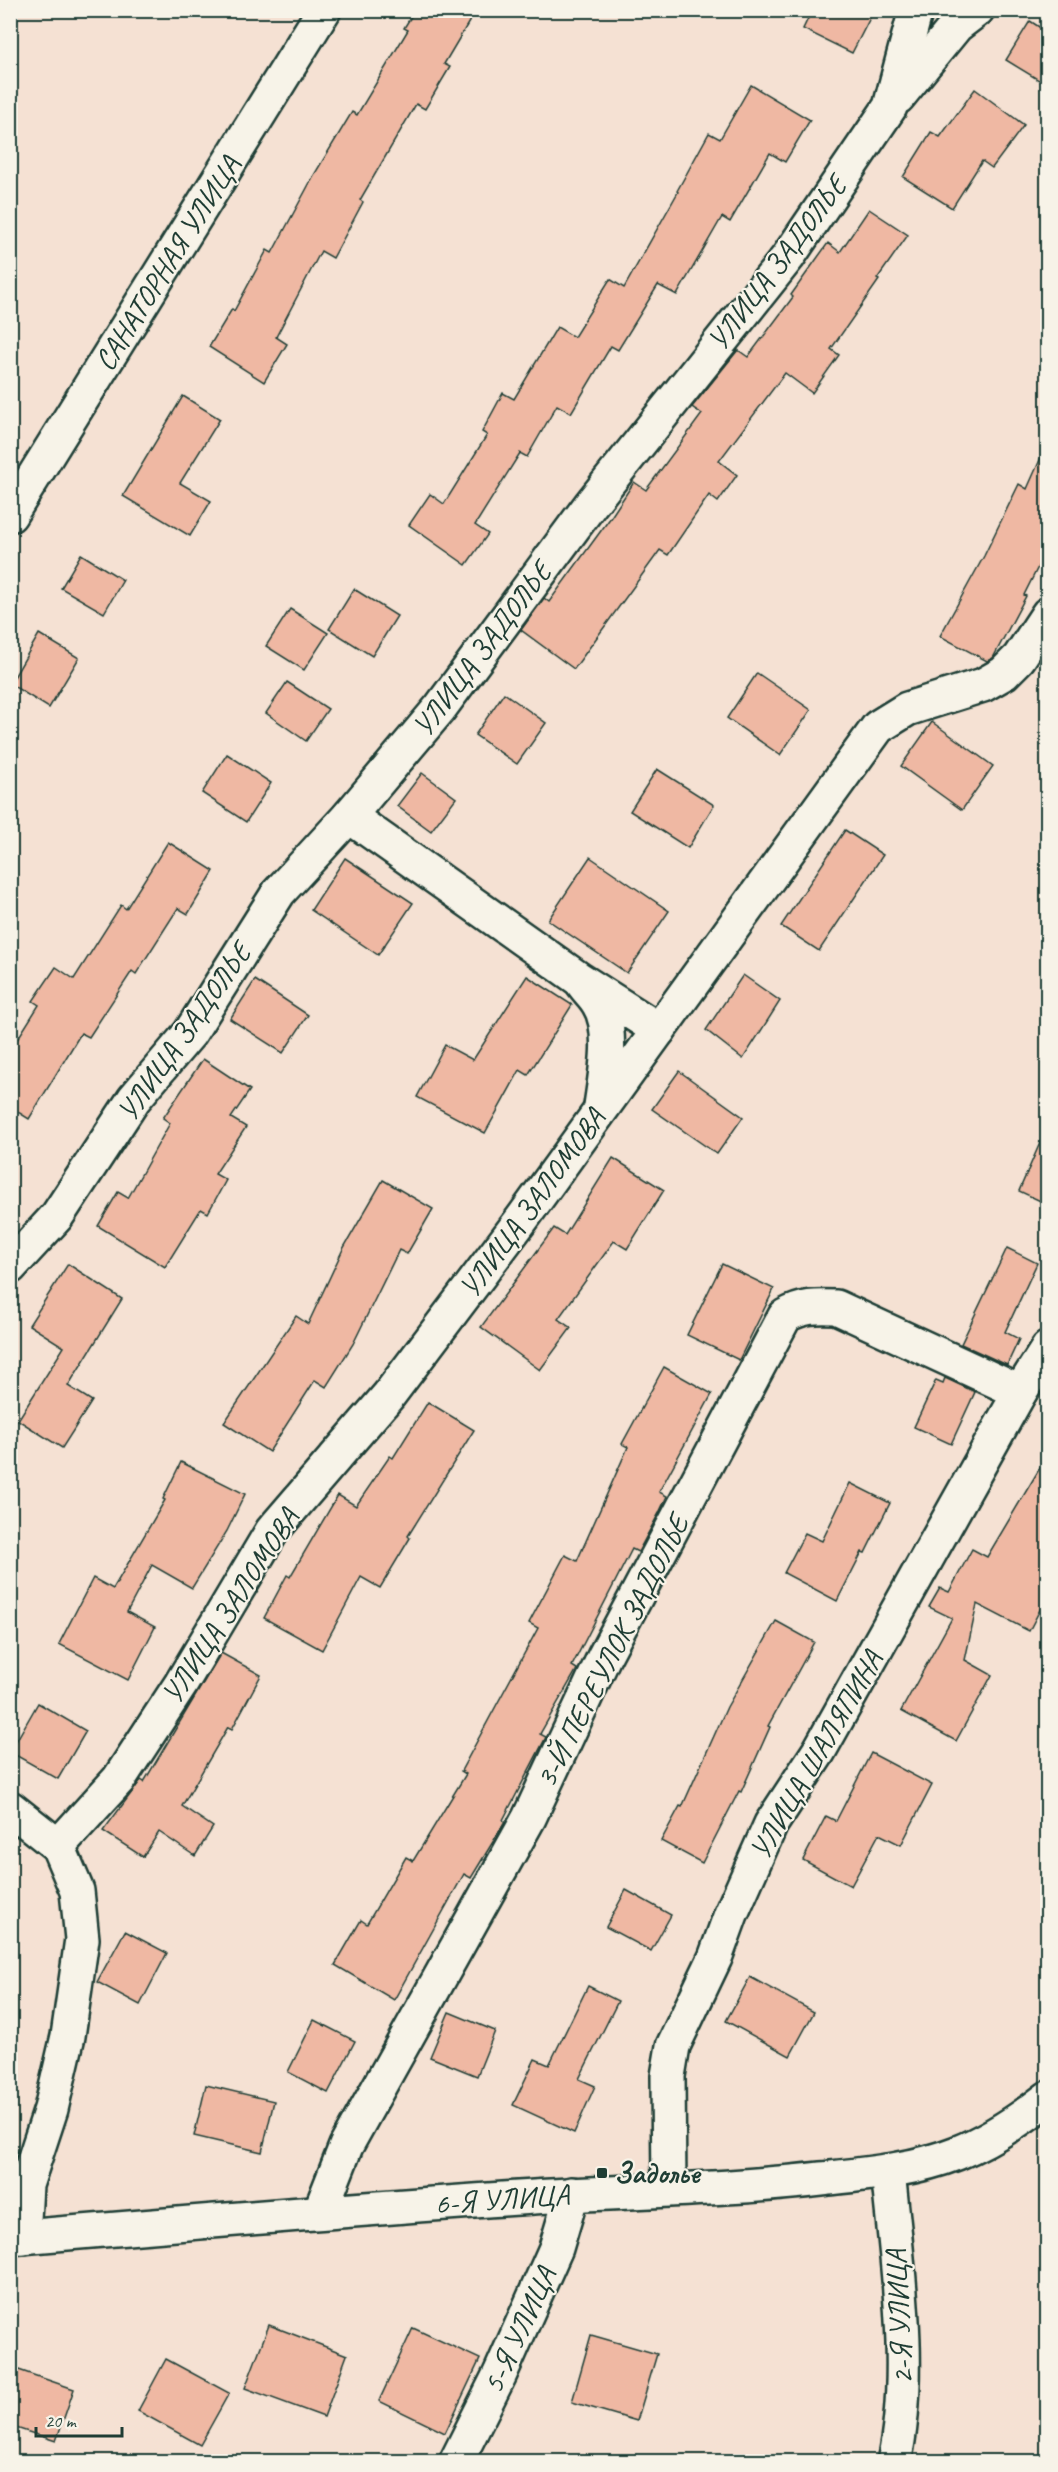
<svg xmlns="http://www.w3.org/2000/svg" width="1058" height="2472" font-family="Caveat,sans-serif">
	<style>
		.building { fill: #efb8a3; stroke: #1f3d34; stroke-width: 1.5 }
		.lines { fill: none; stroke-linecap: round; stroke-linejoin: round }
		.minor-casing { stroke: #1f3d34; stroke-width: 38 }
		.major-casing { stroke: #1f3d34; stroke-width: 38 }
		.minor { stroke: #f7f3e8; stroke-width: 33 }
		.major { stroke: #f7f3e8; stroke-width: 33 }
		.poi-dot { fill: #1f3d34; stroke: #f7f3e8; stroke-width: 2 }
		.labels { text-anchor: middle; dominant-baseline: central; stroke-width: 4.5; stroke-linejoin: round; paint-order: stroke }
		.street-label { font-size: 30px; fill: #1f3d34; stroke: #f7f3e8 }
		.poi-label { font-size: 30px; font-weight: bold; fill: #1f3d34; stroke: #f7f3e8; text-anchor: start }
	</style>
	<rect width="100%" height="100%" fill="#f5e1d3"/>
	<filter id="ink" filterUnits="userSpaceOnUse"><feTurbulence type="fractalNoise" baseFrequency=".0167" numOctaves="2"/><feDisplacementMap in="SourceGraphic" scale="12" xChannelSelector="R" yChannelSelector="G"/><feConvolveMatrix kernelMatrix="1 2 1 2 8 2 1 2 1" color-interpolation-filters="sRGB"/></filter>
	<g filter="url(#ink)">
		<!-- building -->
		<g class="building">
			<path d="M 415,10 L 476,10 L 444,64 L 450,67 L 425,109 L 416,104 L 360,200 L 363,202 L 333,258 L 321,251 L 276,337 L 287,344 L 264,382 L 209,347 L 232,309 L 234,311 L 267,250 L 272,253 L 314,175 L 352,112 L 357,115 L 408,30 L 404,28 Z"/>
			<path d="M 812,10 L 874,10 L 852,53 L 803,29 Z"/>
			<path d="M 1030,21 L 1047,32 L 1047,85 L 1006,60 Z"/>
			<path d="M 751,85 L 810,120 L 785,162 L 770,153 L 730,222 L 722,217 L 677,295 L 658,285 L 618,350 L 611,346 L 571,413 L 557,405 L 527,457 L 520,453 L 475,525 L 488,534 L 466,565 L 409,525 L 430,494 L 444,504 L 487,435 L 482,432 L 503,393 L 514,399 L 557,327 L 574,337 L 610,279 L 624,288 L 678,192 L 677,191 L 709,133 L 720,139 Z"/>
			<path d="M 975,89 L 1024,125 L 992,168 L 982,161 L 952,208 L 903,177 L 931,132 L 940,137 Z"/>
			<path d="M 869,209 L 908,235 L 877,279 L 879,280 L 831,349 L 839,355 L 812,393 L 785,373 L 719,461 L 737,475 L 718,502 L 709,495 L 668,555 L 660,550 L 574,669 L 521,630 L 544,598 L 549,602 L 611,517 L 634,482 L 646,490 L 702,414 L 692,407 L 738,350 L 748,357 L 793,297 L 791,295 L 828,243 L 840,252 Z"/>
			<path d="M 183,396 L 220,419 L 180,483 L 211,501 L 190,536 L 123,496 Z"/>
			<path d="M 1047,444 L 1047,549 L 1024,595 L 1026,596 L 993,658 L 987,661 L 940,636 L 984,556 L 1019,484 L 1027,489 Z"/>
			<path d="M 81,554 L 123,580 L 104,613 L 61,588 Z"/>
			<path d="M 354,589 L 397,616 L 372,656 L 329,629 Z"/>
			<path d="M 290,609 L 328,633 L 304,670 L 266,646 Z"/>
			<path d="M 39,634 L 79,658 L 49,708 L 10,684 Z"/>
			<path d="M 757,673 L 811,710 L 780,755 L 727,718 Z"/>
			<path d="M 287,682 L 328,709 L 306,741 L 266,713 Z"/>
			<path d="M 504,693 L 546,723 L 517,764 L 475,735 Z"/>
			<path d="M 932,722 L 993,766 L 962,810 L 901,766 Z"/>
			<path d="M 227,754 L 271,783 L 246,822 L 202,793 Z"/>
			<path d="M 657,769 L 714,805 L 688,848 L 630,811 Z"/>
			<path d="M 422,773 L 456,798 L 431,831 L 397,806 Z"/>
			<path d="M 845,830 L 883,855 L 819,951 L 781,926 Z"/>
			<path d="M 168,842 L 214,871 L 188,914 L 178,908 L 136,974 L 132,971 L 89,1037 L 81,1033 L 29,1119 L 10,1107 L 10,1051 L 39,1005 L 33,1001 L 56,967 L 74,979 L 121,905 L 126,909 Z"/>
			<path d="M 590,857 L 669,911 L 627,973 L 548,920 Z"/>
			<path d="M 345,858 L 413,903 L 378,955 L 311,910 Z"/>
			<path d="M 743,975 L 780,1001 L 743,1059 L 706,1030 Z"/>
			<path d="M 527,976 L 572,1005 L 528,1075 L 520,1070 L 485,1133 L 417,1097 L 445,1045 L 473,1060 Z"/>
			<path d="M 255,980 L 308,1015 L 283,1053 L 230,1019 Z"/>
			<path d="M 203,1059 L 250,1090 L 231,1118 L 246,1127 L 215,1174 L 226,1180 L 208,1213 L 201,1209 L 165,1267 L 98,1226 L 118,1192 L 128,1198 L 170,1123 L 163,1118 Z"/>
			<path d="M 679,1071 L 743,1117 L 717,1154 L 652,1109 Z"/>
			<path d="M 1047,1127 L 1047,1204 L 1019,1191 Z"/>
			<path d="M 613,1158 L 664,1190 L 627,1249 L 614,1241 L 558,1319 L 571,1328 L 540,1370 L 481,1327 L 554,1228 L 565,1235 Z"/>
			<path d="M 383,1180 L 433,1209 L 407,1254 L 399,1250 L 353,1344 L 326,1387 L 315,1380 L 269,1452 L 224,1423 L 296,1316 L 308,1324 L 343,1249 Z"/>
			<path d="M 1007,1248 L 1037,1263 L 1005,1332 L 1019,1339 L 1007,1365 L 961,1344 Z"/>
			<path d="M 68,1264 L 122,1299 L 68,1386 L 92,1401 L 62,1448 L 18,1420 L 64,1347 L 29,1325 Z"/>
			<path d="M 722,1264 L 774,1289 L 739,1360 L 687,1335 Z"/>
			<path d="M 664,1367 L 712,1394 L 659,1492 L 667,1496 L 659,1513 L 638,1552 L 632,1549 L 572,1666 L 577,1669 L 540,1734 L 546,1737 L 503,1820 L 505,1822 L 471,1878 L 464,1874 L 394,2000 L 335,1965 L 361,1920 L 367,1924 L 406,1857 L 413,1861 L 466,1774 L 461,1771 L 538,1628 L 529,1623 L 565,1555 L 577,1561 L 628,1447 L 622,1444 Z"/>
			<path d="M 945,1378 L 975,1392 L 951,1444 L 914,1427 L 936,1380 L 943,1383 Z"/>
			<path d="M 428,1402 L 474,1430 L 408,1536 L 410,1538 L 380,1588 L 361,1577 L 322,1650 L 264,1618 L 287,1575 L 290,1577 L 338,1495 L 356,1506 L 390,1456 L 393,1458 Z"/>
			<path d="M 1047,1456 L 1047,1596 L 1029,1631 L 977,1604 L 965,1660 L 992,1675 L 956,1741 L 901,1711 L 952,1618 L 929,1607 L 940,1588 L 949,1592 L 972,1549 L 987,1557 Z"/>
			<path d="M 181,1462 L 245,1494 L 227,1531 L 192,1588 L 152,1565 L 127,1612 L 155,1627 L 128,1680 L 59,1644 L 93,1578 L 113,1589 L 165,1500 L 163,1499 Z"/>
			<path d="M 850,1483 L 890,1503 L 865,1553 L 862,1552 L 837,1601 L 784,1573 L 805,1533 L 822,1541 Z"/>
			<path d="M 776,1621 L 814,1642 L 768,1726 L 770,1727 L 741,1792 L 739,1791 L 702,1863 L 661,1841 L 680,1806 L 682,1807 L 727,1707 Z"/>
			<path d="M 221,1653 L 261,1675 L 232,1729 L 228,1727 L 182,1806 L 213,1827 L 195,1856 L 159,1832 L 143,1857 L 103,1831 L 141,1780 L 144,1782 Z"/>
			<path d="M 38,1703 L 86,1731 L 58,1779 L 10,1752 Z"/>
			<path d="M 871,1753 L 932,1785 L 901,1845 L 879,1834 L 851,1886 L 803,1860 L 826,1816 L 836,1821 Z"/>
			<path d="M 626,1890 L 671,1915 L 651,1951 L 606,1927 Z"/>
			<path d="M 125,1931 L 167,1953 L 140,2005 L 97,1982 Z"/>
			<path d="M 750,1977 L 814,2012 L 790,2056 L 726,2021 Z"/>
			<path d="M 588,1986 L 618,2001 L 579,2079 L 595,2086 L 574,2133 L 513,2105 L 535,2059 L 549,2065 Z"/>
			<path d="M 449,2012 L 495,2031 L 477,2076 L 430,2057 Z"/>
			<path d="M 314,2020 L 355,2041 L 328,2093 L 288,2072 Z"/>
			<path d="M 206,2085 L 274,2101 L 262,2152 L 194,2136 Z"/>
			<path d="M 269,2325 L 347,2355 L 324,2417 L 245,2388 Z"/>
			<path d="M 413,2328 L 480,2359 L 445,2433 L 379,2401 Z"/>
			<path d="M 591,2335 L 657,2354 L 637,2421 L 572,2402 Z"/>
			<path d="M 166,2359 L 229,2393 L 200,2445 L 138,2411 Z"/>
			<path d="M 10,2367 L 74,2389 L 56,2441 L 10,2426 Z"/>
		</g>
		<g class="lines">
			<defs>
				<g id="minor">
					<path d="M 898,97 L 956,26 L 977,10"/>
					<path d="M 349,816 L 579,979 L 659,1030"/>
					<path d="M 583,984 C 588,991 594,996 598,1003 C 615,1029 605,1077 601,1106"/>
					<path d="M 10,1267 L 57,1216 L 134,1099 L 190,1033 L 279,892 L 349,816 L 440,708 L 591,504 L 788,257 L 890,107 L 914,17 L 912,10"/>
					<path d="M 10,1808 L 58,1846 L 77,1891 L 82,1939 L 68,2036 L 51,2109 L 26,2185 L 23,2237"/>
					<path d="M 58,1846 L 119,1779 L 181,1684 L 272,1531 L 389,1395 L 522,1219 L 878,727 L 907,709 L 983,685 L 1004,673 L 1019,658 L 1048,614"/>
					<path d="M 888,2171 C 897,2262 914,2372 894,2462"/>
					<path d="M 669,2189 L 668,2076 L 673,2046 L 715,1958 L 731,1914 L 771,1824 L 819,1751 L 1020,1392 L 1048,1348"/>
					<path d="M 320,2212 L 346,2146 L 529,1818 L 604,1657 L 785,1316 C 803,1306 816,1306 836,1307 L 1020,1392"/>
					<path d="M 10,2238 C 175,2224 339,2210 503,2199 C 609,2191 716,2191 821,2179 C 867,2174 914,2170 957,2153 C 990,2140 1020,2120 1048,2098"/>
					<path d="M 456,2462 L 500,2374 L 556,2248 L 572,2194"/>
				</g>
				<path id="major" d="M 10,515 L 324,10"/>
			</defs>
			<!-- minor casing -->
			<use href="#minor" class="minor-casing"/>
			<!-- major casing -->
			<use href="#major" class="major-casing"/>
			<!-- minor -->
			<use href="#minor" class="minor"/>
			<!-- major -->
			<use href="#major" class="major"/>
		</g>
	</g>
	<!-- markers -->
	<rect class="poi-dot" x="596" y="2167" width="12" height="12" rx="3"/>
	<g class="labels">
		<!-- street labels -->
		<g class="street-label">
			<text transform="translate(167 263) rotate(-58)">САНАТОРНАЯ УЛИЦА</text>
			<text transform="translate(777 263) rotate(-53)">УЛИЦА ЗАДОЛЬЕ</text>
			<text transform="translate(482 649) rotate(-53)">УЛИЦА ЗАДОЛЬЕ</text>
			<text transform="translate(184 1032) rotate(-55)">УЛИЦА ЗАДОЛЬЕ</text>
			<text transform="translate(532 1203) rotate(-54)">УЛИЦА ЗАЛОМОВА</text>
			<text transform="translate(230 1606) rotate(-57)">УЛИЦА ЗАЛОМОВА</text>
			<text transform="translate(612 1651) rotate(-63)">3-Й ПЕРЕУЛОК ЗАДОЛЬЕ</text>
			<text transform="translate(816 1755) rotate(-60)">УЛИЦА ШАЛЯПИНА</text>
			<text transform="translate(502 2199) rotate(-4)">6-Я УЛИЦА</text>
			<text transform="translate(899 2317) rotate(-93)">2-Я УЛИЦА</text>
			<text transform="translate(519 2330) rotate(-65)">5-Я УЛИЦА</text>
		</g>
		<!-- poi labels -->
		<g class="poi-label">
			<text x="614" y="2173">Задолье</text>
		</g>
	</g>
	<!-- margin -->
	<rect width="1058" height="2472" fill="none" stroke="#f7f3e8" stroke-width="36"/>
	<rect x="18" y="18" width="1022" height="2436" fill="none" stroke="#1f3d34" stroke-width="2" filter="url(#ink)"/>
	<!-- scale -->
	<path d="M36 2427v9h86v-9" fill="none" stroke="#1f3d34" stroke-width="3"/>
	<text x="45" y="2427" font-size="18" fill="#1f3d34" stroke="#f7f3e8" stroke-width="4.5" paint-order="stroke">20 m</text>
</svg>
